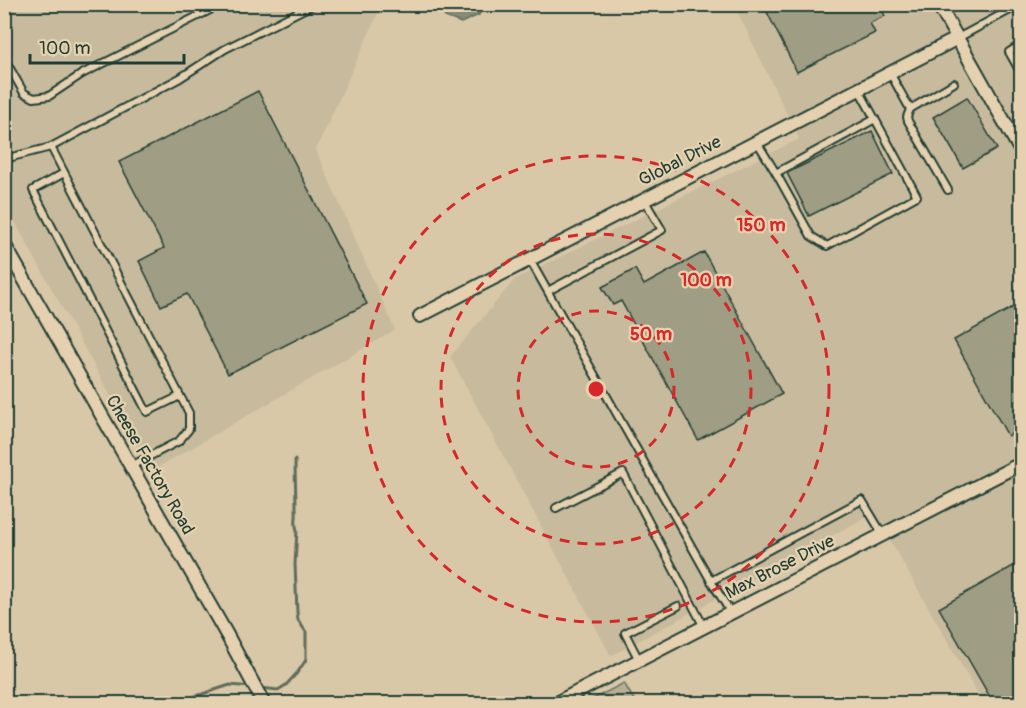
<svg xmlns="http://www.w3.org/2000/svg" width="1026" height="708" font-family="Pangolin,sans-serif">
	<style>
		.built { fill: #c8bb9d }
		.green { fill: #b6af92; stroke: #6a7663; stroke-width: 1.5 }
		.water { fill: #888b75; stroke: #5e6c5b; stroke-width: 1.5 }
		.lines { fill: none; stroke-linecap: round; stroke-linejoin: round }
		.stream { stroke: #5e6c5b; stroke-width: 3 }
		.building { fill: #9f9d83; stroke: #1f3d34; stroke-width: 1.5 }
		.service-casing { stroke: #1f3d34; stroke-width: 10 }
		.minor-casing { stroke: #1f3d34; stroke-width: 16 }
		.service { stroke: #e5d1af; stroke-width: 6 }
		.minor { stroke: #e5d1af; stroke-width: 12 }
		.ring { fill: none; stroke: #d62828; stroke-width: 3; stroke-dasharray: 10 8 }
		.labels { text-anchor: middle; dominant-baseline: central; stroke-width: 4.5; stroke-linejoin: round; paint-order: stroke }
		.street-label { font-size: 18px; fill: #1f3d34; stroke: #e5d1af }
		.centre { fill: #d62828; stroke: #e5d1af; stroke-width: 3 }
		.ring-label { font-size: 18px; text-anchor: middle; font-weight: bold; fill: #d62828; stroke: #e5d1af; stroke-width: 4.5; stroke-linejoin: round; paint-order: stroke }
	</style>
	<rect width="100%" height="100%" fill="#d9c8a8"/>
	<filter id="ink" filterUnits="userSpaceOnUse"><feTurbulence type="fractalNoise" baseFrequency=".0167" numOctaves="2"/><feDisplacementMap in="SourceGraphic" scale="12" xChannelSelector="R" yChannelSelector="G"/><feConvolveMatrix kernelMatrix="1 2 1 2 8 2 1 2 1" color-interpolation-filters="sRGB"/></filter>
	<g filter="url(#ink)">
		<!-- built -->
		<g class="built">
			<path d="M 4,5 L 382,5 L 316,150 L 395,330 L 152,471 L 5,204 Z"/>
			<path d="M 734,5 L 1021,5 L 1021,703 L 983,703 L 893,546 L 870,515 L 611,656 L 450,357 L 515,279 L 799,139 Z"/>
		</g>
		<!-- green -->
		<path class="green" d="M 624,683 L 636,703 L 585,703 Z"/>
		<!-- water -->
		<path class="water" d="M 439,5 L 483,5 L 479,15 L 461,23 L 445,17 Z"/>
		<g class="lines">
			<!-- stream -->
			<g class="stream">
				<path d="M 261,688 L 278,690 L 286,685 L 297,673 L 306,660 L 306,632 L 298,620 L 297,612 L 295,564 L 297,530 C 294,523 297,518 296,510 C 296,494 295,477 295,460"/>
				<path d="M 172,704 L 230,685 L 251,687"/>
			</g>
		</g>
		<!-- building -->
		<g class="building">
			<path d="M 763,4 L 879,4 L 885,16 L 870,23 L 875,33 L 797,72 Z"/>
			<path d="M 258,91 L 367,304 L 228,374 L 187,294 L 161,306 L 139,261 L 164,248 L 119,162 Z"/>
			<path d="M 967,97 L 997,149 L 963,168 L 933,117 Z"/>
			<path d="M 872,131 L 893,174 L 809,216 L 787,173 Z"/>
			<path d="M 704,252 L 782,394 L 698,440 L 621,301 L 613,305 L 602,287 L 635,269 L 644,285 Z"/>
			<path d="M 1017,305 L 1022,314 L 1022,428 L 1008,436 L 954,340 Z"/>
			<path d="M 1022,561 L 1022,704 L 994,704 L 939,608 Z"/>
		</g>
		<g class="lines">
			<defs>
				<g id="service">
					<path d="M 4,9 L 14,4"/>
					<path d="M 956,39 L 1021,4"/>
					<path d="M 1022,44 L 1009,52 L 1022,75"/>
					<path d="M 4,58 L 24,93 L 34,98 L 49,96 L 82,74 L 210,10 L 216,4"/>
					<path d="M 890,73 L 910,109 L 954,83"/>
					<path d="M 910,109 L 907,117 L 908,121 L 948,190"/>
					<path d="M 757,142 L 776,173 L 875,119 L 859,90"/>
					<path d="M 51,147 L 189,413 L 189,429 L 179,441 L 131,466"/>
					<path d="M 4,161 L 12,157 L 51,147 L 180,78 L 225,49 L 314,4"/>
					<path d="M 64,173 L 33,190 L 147,412 L 180,396"/>
					<path d="M 776,173 L 811,236 L 827,246 L 917,196 L 875,119"/>
					<path d="M 530,260 L 711,581 L 862,500 L 883,535"/>
					<path d="M 548,291 L 662,230 L 645,201"/>
					<path d="M 556,508 L 623,473 L 704,627"/>
					<path d="M 711,581 L 731,613"/>
					<path d="M 639,660 L 625,633 L 678,606"/>
				</g>
				<g id="minor">
					<path d="M 938,4 L 1022,153"/>
					<path d="M 4,244 L 227,635 L 264,704"/>
					<path d="M 420,316 L 956,39"/>
					<path d="M 554,704 L 1022,463"/>
				</g>
			</defs>
			<!-- service casing -->
			<use href="#service" class="service-casing"/>
			<!-- minor casing -->
			<use href="#minor" class="minor-casing"/>
			<!-- service -->
			<use href="#service" class="service"/>
			<!-- minor -->
			<use href="#minor" class="minor"/>
		</g>
	</g>
	<!-- distance rings -->
	<g class="ring">
		<circle cx="596" cy="389" r="78"/>
		<circle cx="596" cy="389" r="155"/>
		<circle cx="596" cy="389" r="233"/>
	</g>
	<g class="labels">
		<!-- street labels -->
		<g class="street-label">
			<text transform="translate(680 161) rotate(-27)">Global Drive</text>
			<text transform="translate(150 465) rotate(60)">Cheese Factory Road</text>
			<text transform="translate(780 567) rotate(-27)">Max Brose Drive</text>
		</g>
	</g>
	<circle cx="596" cy="389" r="9" class="centre"/>
	<g class="ring-label">
		<text x="761" y="231">150 m</text>
		<text x="706" y="286">100 m</text>
		<text x="651" y="340">50 m</text>
	</g>
	<!-- margin -->
	<rect width="1026" height="708" fill="none" stroke="#e5d1af" stroke-width="24"/>
	<rect x="12" y="12" width="1002" height="684" fill="none" stroke="#1f3d34" stroke-width="2" filter="url(#ink)"/>
	<!-- scale -->
	<path d="M30 54v9h154v-9" fill="none" stroke="#1f3d34" stroke-width="3"/>
	<text x="39" y="54" font-size="18" fill="#1f3d34" stroke="#e5d1af" stroke-width="4.5" paint-order="stroke">100 m</text>
</svg>
